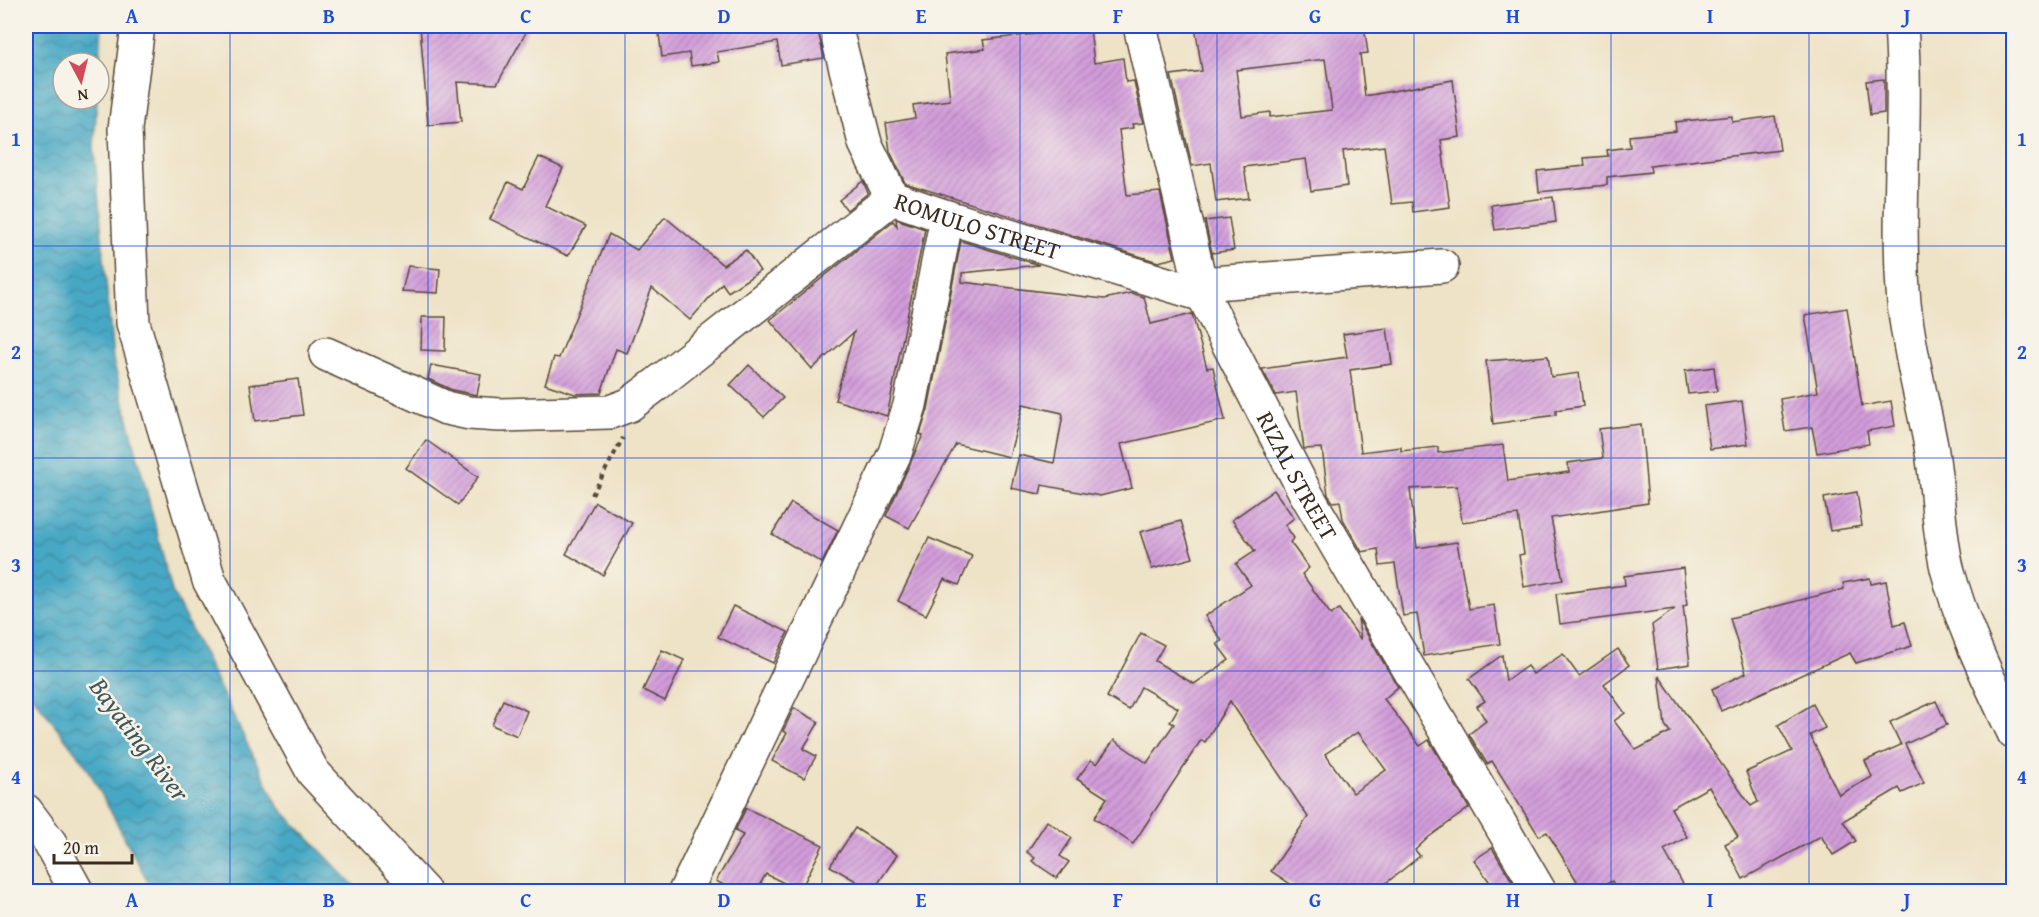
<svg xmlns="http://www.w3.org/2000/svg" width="2039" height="917" font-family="'Gentium Book Plus',serif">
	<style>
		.water { fill: url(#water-waves); stroke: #406972; stroke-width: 1.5 }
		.building { fill: url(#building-hatch); fill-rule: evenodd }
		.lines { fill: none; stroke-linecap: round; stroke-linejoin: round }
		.minor-casing { stroke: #564637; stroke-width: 36 }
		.path { stroke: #564637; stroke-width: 4; stroke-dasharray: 4.5 4.5; stroke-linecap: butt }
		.minor { stroke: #fff; stroke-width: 33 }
		.grid { fill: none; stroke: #1d4ed8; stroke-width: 1.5; stroke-opacity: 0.55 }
		.labels { text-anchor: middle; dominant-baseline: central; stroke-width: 5; stroke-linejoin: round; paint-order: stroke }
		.street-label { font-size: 24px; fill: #3b2a1e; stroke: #f7f3e8 }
		.water-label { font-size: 26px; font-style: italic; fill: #3f5658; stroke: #f7f3e8 }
		.neatline { fill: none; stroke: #1d4ed8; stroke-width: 2 }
		.grid-label { font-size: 20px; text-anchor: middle; font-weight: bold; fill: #1d4ed8 }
	</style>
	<defs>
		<pattern id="water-waves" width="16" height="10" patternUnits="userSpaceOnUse" patternTransform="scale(1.5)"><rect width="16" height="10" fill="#46a8c5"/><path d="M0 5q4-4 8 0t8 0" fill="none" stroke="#3c899f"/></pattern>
		<pattern id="building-hatch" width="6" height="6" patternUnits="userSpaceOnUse" patternTransform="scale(1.5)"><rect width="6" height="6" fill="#d39ddb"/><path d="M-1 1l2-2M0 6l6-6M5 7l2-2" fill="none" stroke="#ac80b1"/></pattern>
	</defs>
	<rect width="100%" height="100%" fill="#f7f3e8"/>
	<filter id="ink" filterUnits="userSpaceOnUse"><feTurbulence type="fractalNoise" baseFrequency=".0167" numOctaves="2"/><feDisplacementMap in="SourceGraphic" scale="12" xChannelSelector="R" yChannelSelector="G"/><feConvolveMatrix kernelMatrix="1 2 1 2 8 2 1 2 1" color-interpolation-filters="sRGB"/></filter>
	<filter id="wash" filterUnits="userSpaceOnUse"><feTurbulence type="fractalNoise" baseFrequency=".008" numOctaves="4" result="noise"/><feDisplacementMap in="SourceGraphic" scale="24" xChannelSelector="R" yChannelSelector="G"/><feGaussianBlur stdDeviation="1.35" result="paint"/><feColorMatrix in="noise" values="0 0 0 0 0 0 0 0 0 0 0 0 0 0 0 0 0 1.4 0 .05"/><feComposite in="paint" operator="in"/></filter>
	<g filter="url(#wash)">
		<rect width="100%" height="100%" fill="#eee3c7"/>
		<!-- water -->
		<path class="water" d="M 26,26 L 102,26 L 99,70 L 99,63 L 63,63 L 63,99 L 97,99 L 94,147 L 113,360 L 172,591 L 278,806 L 359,891 L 153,891 L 87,767 L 26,687 Z"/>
		<g id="blocks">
			<!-- building -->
			<g class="building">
				<path d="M 420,26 L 474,26 L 475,33 L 529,27 L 497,84 L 457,82 L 461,122 L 428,125 Z"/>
				<path d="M 658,26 L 817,26 L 824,58 L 781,65 L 777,42 L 717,52 L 719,62 L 691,66 L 689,53 L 662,57 Z"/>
				<path d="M 1195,26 L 1364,26 L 1368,53 L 1360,54 L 1365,96 L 1453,80 L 1460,137 L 1441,140 L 1450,207 L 1413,212 L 1412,202 L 1392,204 L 1384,146 L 1343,151 L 1347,186 L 1311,191 L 1306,159 L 1244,167 L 1249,198 L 1216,202 L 1211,163 L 1192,166 L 1171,75 L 1202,71 ZM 1325,59 L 1332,110 L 1270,117 L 1270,112 L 1242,116 L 1236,70 Z"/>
				<path d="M 1090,28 L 1094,63 L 1123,58 L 1126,82 L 1134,81 L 1143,123 L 1132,124 L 1133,128 L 1119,130 L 1127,195 L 1160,192 L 1175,258 L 1158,262 L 905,183 L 890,151 L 886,123 L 915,118 L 913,105 L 950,100 L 945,54 L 985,49 L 983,40 Z"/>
				<path d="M 1884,79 L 1884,113 L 1870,115 L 1866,81 Z"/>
				<path d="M 1732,116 L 1732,122 L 1775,116 L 1780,150 L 1650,166 L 1651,172 L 1607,177 L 1607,185 L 1539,192 L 1537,171 L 1585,166 L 1584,158 L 1608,156 L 1607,150 L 1630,147 L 1629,136 L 1676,131 L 1675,122 Z"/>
				<path d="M 539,157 L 563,168 L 545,206 L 586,226 L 568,256 L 490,219 L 508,182 L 523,189 Z"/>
				<path d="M 863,181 L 868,193 L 847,210 L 839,200 Z"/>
				<path d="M 1553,197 L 1556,222 L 1495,230 L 1491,205 Z"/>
				<path d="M 665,217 L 723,265 L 746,250 L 760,271 L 728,292 L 722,283 L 690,320 L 652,288 L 627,353 L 616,349 L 601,393 L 575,394 L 545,384 L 554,357 L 559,358 L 609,234 L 637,250 Z"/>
				<path d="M 1229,218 L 1234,250 L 1212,253 L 1205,221 Z"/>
				<path d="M 896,219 L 925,229 L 887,416 L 835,400 L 854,332 L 812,369 L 770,320 L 893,221 L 897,226 Z"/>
				<path d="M 961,241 L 1039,265 L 962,273 L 962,282 L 1104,299 L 1131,293 L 1144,297 L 1151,324 L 1192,314 L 1207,368 L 1213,367 L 1225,420 L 1121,444 L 1132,488 L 1100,496 L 1042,485 L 1040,494 L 1011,488 L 1019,455 L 1054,463 L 1063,415 L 1062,413 L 1023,404 L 1009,457 L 956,444 L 909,528 L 886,516 L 923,435 L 920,434 L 928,409 Z"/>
				<path d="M 408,266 L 440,269 L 438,293 L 402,291 Z"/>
				<path d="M 1847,308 L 1862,406 L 1891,401 L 1895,426 L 1867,431 L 1869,444 L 1817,453 L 1812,427 L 1785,431 L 1780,399 L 1818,392 L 1805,315 Z"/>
				<path d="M 422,317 L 446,317 L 445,351 L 421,350 Z"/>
				<path d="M 1387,328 L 1392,364 L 1350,370 L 1361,452 L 1401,447 L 1401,451 L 1438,447 L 1438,453 L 1503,445 L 1508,481 L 1569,472 L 1568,463 L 1603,458 L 1599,429 L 1641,424 L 1648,503 L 1551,518 L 1563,580 L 1524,587 L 1519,555 L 1524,554 L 1518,515 L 1462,522 L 1457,486 L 1410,489 L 1417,548 L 1457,542 L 1469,609 L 1494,605 L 1500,644 L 1424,656 L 1417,614 L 1403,616 L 1395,564 L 1380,566 L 1378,549 L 1362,552 L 1343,519 L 1340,501 L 1333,502 L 1328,495 L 1322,448 L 1304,449 L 1296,392 L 1276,395 L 1262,369 L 1347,357 L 1343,334 Z"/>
				<path d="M 1548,356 L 1551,377 L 1579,373 L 1583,406 L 1556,410 L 1556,415 L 1493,424 L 1486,361 Z"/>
				<path d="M 431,365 L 481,374 L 477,395 L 452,390 L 428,379 Z"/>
				<path d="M 749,365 L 783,398 L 764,417 L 730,385 Z"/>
				<path d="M 1714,367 L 1717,391 L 1688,394 L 1685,371 Z"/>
				<path d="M 298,379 L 303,415 L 255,421 L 250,385 Z"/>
				<path d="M 1742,401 L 1748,444 L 1710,449 L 1704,406 Z"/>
				<path d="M 426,440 L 478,477 L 458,505 L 406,468 Z"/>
				<path d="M 1274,490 L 1294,518 L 1285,525 L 1294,538 L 1290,542 L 1309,568 L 1302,574 L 1331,615 L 1339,609 L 1361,640 L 1358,619 L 1398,687 L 1384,699 L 1420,746 L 1429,740 L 1469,808 L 1429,837 L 1415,850 L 1420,856 L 1376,891 L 1301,891 L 1271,871 L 1308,817 L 1230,701 L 1205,742 L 1201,740 L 1133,844 L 1094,818 L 1107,798 L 1077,779 L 1091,760 L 1097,764 L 1114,740 L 1147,763 L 1174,724 L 1170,722 L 1178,708 L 1141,687 L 1129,710 L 1107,697 L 1141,633 L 1164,645 L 1155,661 L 1194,684 L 1229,660 L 1217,644 L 1222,641 L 1205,616 L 1251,585 L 1236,564 L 1255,551 L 1232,520 ZM 1358,732 L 1386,770 L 1353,793 L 1325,754 Z"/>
				<path d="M 1857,492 L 1862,526 L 1830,531 L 1824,498 Z"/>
				<path d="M 595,502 L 632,523 L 603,575 L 566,554 Z"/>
				<path d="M 791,503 L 838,530 L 822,563 L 772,534 Z"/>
				<path d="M 1181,521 L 1193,558 L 1152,569 L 1140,532 Z"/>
				<path d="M 929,538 L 972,556 L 959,585 L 944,579 L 926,615 L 898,601 Z"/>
				<path d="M 1683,568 L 1687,605 L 1683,606 L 1690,664 L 1658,669 L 1652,625 L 1675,609 L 1560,624 L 1556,594 L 1625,585 L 1624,576 Z"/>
				<path d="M 1870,578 L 1871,584 L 1886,581 L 1894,625 L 1905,622 L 1912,646 L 1856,663 L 1850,653 L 1721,711 L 1712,689 L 1746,673 L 1730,618 L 1844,589 L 1843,583 Z"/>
				<path d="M 733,606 L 788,632 L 773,663 L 718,637 Z"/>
				<path d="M 1618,649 L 1629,665 L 1604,684 L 1625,713 L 1614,721 L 1636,750 L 1670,732 L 1665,725 L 1659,676 L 1751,806 L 1758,802 L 1746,772 L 1792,751 L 1778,725 L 1813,704 L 1825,728 L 1810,735 L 1839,795 L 1872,777 L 1865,761 L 1901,745 L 1890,722 L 1936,701 L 1947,725 L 1905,744 L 1924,783 L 1902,793 L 1899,788 L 1843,821 L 1856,841 L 1833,855 L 1821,836 L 1743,879 L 1725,844 L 1738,837 L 1709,787 L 1671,808 L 1687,837 L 1664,850 L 1687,891 L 1617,891 L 1612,881 L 1592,891 L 1583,891 L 1547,832 L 1539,836 L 1492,761 L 1487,764 L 1469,734 L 1486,721 L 1477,706 L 1485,701 L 1469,679 L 1502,655 L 1506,681 L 1527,666 L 1533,674 L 1563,654 L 1579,676 Z"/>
				<path d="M 662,650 L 684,660 L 665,701 L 643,690 Z"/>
				<path d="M 503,700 L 527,711 L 517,736 L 492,725 Z"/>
				<path d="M 794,708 L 819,722 L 803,749 L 816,756 L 804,778 L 772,761 L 787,733 L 783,731 Z"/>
				<path d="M 746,808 L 823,845 L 800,891 L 766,874 L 756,891 L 735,891 L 716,881 L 743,835 L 735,831 Z"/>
				<path d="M 1047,821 L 1072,838 L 1060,856 L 1069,862 L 1057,878 L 1032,861 L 1035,858 L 1027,852 Z"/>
				<path d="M 855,828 L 897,855 L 873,891 L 830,866 Z"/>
				<path d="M 1492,848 L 1518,891 L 1496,891 L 1474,860 Z"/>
			</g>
		</g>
	</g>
	<g filter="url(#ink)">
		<use href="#blocks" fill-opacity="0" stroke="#564637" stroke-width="1.5"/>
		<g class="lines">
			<defs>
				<g id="minor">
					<path d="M 138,26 L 125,129 L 133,323 L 209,580 L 313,772 L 424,892"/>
					<path id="s1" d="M 835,26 L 865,143 L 892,198 L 947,217 L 1203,295"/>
					<path id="s2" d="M 1140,26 L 1203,295 L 1305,492 L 1540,892"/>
					<path d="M 1901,26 C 1908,118 1896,211 1904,303 C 1909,352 1922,398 1931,446 C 1938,486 1938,529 1947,568 C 1962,626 1989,680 2014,733"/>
					<path d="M 1200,284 L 1442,266"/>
					<path d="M 326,354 L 446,408 L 469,413 L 500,415 L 610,412 L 629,405 L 657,384 L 892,198"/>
					<path d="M 26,811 L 50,843 L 77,892"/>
					<path d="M 685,892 L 895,453 L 910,405 L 947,217"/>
				</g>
			</defs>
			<!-- minor casing -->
			<use href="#minor" class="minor-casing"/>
			<!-- path -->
			<path class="path" d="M 592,495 L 623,438"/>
			<!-- minor -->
			<use href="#minor" class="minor"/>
		</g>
	</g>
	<!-- grid -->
	<path class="grid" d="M 230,26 L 230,892M 428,26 L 428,892M 625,26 L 625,892M 822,26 L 822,892M 1020,26 L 1020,892M 1217,26 L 1217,892M 1414,26 L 1414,892M 1611,26 L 1611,892M 1809,26 L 1809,892M 26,246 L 2014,246M 26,458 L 2014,458M 26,671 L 2014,671"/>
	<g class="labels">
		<!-- street labels -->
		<g class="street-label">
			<text stroke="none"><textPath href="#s1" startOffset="272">ROMULO STREET</textPath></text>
			<text stroke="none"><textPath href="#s2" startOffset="480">RIZAL STREET</textPath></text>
		</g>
		<!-- water labels -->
		<g class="water-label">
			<text transform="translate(140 739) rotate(53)">Bayating River</text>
		</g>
	</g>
	<!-- margin -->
	<rect width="2039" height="917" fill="none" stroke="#f7f3e8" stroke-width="66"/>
	<!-- north arrow -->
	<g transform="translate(81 81) rotate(173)"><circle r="28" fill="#f7f3e8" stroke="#aca397" stroke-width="1.5"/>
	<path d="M0-4.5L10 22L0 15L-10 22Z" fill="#d1495b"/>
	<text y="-9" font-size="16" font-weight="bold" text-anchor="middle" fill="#3b2a1e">N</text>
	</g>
	<!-- scale -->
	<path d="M54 854v9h78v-9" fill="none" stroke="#3b2a1e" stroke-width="3"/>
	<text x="63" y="854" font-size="18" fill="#3b2a1e" stroke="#f7f3e8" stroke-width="4.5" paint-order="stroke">20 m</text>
	<rect x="33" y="33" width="1973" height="851" class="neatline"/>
	<g class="grid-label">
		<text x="132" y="23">A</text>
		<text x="329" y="23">B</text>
		<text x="526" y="23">C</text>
		<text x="724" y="23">D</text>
		<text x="921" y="23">E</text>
		<text x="1118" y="23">F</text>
		<text x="1315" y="23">G</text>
		<text x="1513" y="23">H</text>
		<text x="1710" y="23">I</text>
		<text x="1907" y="23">J</text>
		<text x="16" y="146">1</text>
		<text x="2022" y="146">1</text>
		<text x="16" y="359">2</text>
		<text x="2022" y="359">2</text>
		<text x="16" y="572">3</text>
		<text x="2022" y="572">3</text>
		<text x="16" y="784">4</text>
		<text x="2022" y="784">4</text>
		<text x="132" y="907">A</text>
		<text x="329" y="907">B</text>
		<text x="526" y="907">C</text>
		<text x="724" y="907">D</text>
		<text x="921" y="907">E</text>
		<text x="1118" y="907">F</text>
		<text x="1315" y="907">G</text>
		<text x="1513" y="907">H</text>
		<text x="1710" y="907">I</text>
		<text x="1907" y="907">J</text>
	</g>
</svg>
